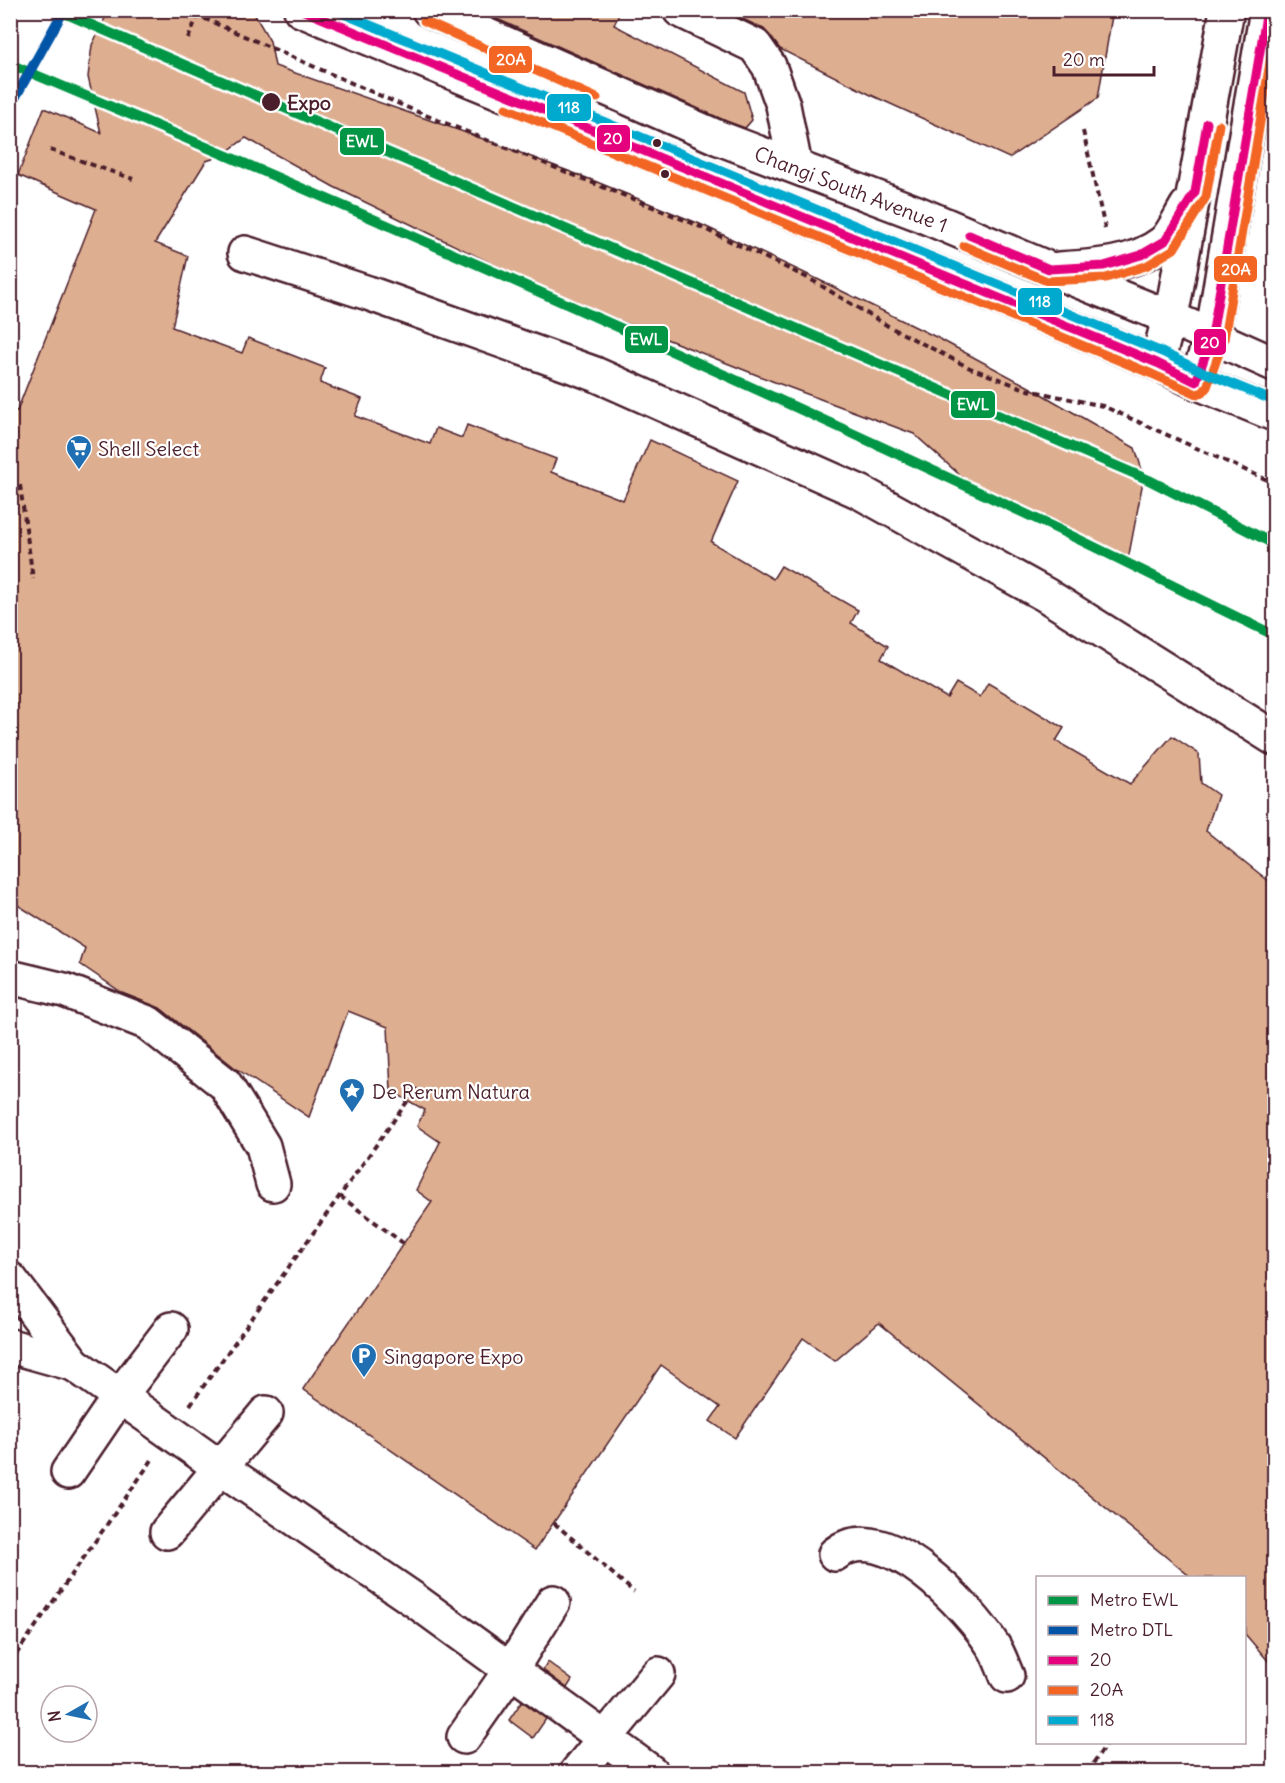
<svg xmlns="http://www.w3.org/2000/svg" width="1285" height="1783" font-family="Delius,sans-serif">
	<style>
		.building { fill: #deae90; stroke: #4a1f2b; stroke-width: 1.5 }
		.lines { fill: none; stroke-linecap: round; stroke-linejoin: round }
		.minor-casing { stroke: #4a1f2b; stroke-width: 38 }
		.path { stroke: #4a1f2b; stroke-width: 4; stroke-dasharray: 6 4.5; stroke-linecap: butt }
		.minor { stroke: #fff; stroke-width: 33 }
		.bus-1-casing { stroke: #fff; stroke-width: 14 }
		.bus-2-casing { stroke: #fff; stroke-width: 14 }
		.bus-3-casing { stroke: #fff; stroke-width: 14 }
		.bus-1 { stroke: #e5007d; stroke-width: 9 }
		.bus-2 { stroke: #f26522; stroke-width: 9 }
		.bus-3 { stroke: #00a9ce; stroke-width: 9 }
		.metro-1-casing { stroke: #fff; stroke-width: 15 }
		.metro-2-casing { stroke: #fff; stroke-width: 15 }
		.metro-1 { stroke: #009645; stroke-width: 10 }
		.metro-2 { stroke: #0354a6; stroke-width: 10 }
		.stop-dot { fill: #4a1f2b; stroke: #fff; stroke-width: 2 }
		.labels { text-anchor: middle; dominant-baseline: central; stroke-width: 4.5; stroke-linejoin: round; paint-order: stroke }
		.stop-label { font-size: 20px; font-weight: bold; fill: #4a1f2b; stroke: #fff; text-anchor: start }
		.street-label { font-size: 20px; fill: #4a1f2b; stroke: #fff }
		.poi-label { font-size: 20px; fill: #4a1f2b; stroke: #fff; text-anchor: start }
		.line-badge { stroke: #fff; stroke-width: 2 }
		.badge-label { font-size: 16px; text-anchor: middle; font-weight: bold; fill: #fff }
	</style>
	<rect width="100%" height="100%" fill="#fff"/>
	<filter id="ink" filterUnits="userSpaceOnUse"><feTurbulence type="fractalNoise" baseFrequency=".0167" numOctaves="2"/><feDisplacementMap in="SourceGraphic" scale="12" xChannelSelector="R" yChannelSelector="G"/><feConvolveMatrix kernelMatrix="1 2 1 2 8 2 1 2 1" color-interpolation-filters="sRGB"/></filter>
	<g filter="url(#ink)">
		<!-- building -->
		<g class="building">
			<path d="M 109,10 L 252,10 L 270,41 L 275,66 L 478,137 L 592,180 L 700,224 L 813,277 L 936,337 L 1031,388 L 1135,448 L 1144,476 L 1127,565 L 980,493 L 914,434 L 772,381 L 616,319 L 505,270 L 334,187 L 246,138 L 219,157 L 206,161 L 155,243 L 188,256 L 172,327 L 242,353 L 248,338 L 325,368 L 320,383 L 362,399 L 355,416 L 430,444 L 436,428 L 462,438 L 467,425 L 556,459 L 551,472 L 623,500 L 650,440 L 738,481 L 711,542 L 773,579 L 781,566 L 858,610 L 851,623 L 888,646 L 881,659 L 947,698 L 956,683 L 980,697 L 988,683 L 1064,728 L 1056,741 L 1130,784 L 1172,736 L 1199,754 L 1201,783 L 1218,795 L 1206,831 L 1275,886 L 1275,1669 L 1245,1634 L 1245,1578 L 1192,1578 L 879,1323 L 835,1361 L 803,1338 L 735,1438 L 710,1421 L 720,1407 L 661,1365 L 535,1550 L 303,1389 L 432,1202 L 416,1190 L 440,1142 L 417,1126 L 425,1110 L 391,1091 L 388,1027 L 348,1011 L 309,1117 L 234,1067 L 160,1008 L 124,994 L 80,964 L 85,948 L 10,900 L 10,409 L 17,411 L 96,209 L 18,175 L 44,108 L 101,133 L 88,77 L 92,45 Z"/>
			<path d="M 477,10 L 621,10 L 614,25 L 744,92 L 752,120 L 745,128 L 726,121 Z"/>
			<path d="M 724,10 L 1113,10 L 1098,98 L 1009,158 L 871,95 L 780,49 L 764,29 Z"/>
			<path d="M 548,1662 L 572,1680 L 567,1688 L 543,1670 Z"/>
			<path d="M 522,1701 L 546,1719 L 533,1738 L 509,1720 Z"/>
		</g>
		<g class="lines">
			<defs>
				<g id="minor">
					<path d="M 301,10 L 1157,363 L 1196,382 L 1274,414"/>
					<path d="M 429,10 L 719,138 L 917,213 L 1049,269 L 1171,318 L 1274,364"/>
					<path d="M 680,10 L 755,46 L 769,66 L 783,105 L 795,166"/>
					<path d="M 10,67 L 37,10"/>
					<path d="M 245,253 L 368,293 L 595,374 L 860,492 L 1046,595 L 1274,738"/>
					<path d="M 1059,269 C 1095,267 1134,265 1164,242 C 1173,234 1180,217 1187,206"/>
					<path d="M 1157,363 L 1174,301 L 1227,10"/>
					<path d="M 1196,382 L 1212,336 L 1267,10"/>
					<path d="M 10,977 L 64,990 L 148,1023 L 225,1084 L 263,1146 L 273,1184"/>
					<path d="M 10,1279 L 74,1364 L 221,1468 L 413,1599 L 651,1772"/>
					<path d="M 10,1346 L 74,1364"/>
					<path d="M 68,1472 L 119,1397 L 171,1329"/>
					<path d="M 167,1532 L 266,1413"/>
					<path d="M 835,1554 C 884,1514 970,1609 994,1647 C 999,1655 1003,1667 1007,1676"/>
					<path d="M 464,1737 L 510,1671 L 553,1602"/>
					<path d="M 577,1772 L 658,1674"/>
				</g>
			</defs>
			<!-- minor casing -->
			<use href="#minor" class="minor-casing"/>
			<!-- path -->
			<g class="path">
				<path d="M 185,10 L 413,110 L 692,223 L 810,279 L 888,326 L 970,368 L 1028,390 L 1103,406 L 1274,483"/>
				<path d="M 188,39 L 197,17"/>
				<path d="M 1083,131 L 1106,233"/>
				<path d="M 50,150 L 133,179"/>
				<path d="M 1274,283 L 1274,306"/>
				<path d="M 1270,321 L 1274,316"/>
				<path d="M 20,485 L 33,579"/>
				<path d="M 340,1196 L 403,1243"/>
				<path d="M 190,1405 L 417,1088"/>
				<path d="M 554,1523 L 634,1592"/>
				<path d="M 10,1663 L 152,1460"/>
				<path d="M 1087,1772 L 1108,1742"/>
			</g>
			<!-- minor -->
			<use href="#minor" class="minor"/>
			<defs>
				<g id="bus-1">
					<path d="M 302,10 L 1157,363 L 1196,382 L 1212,336 L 1267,10"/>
					<path d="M 969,235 L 1049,269 L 1104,266 L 1141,255 L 1165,241 L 1195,192 L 1207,123"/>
				</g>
				<g id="bus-2">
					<path d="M 424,21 L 597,98"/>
					<path d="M 506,108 L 1152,374 L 1197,394 L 1203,392 L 1207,387 L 1224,339 L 1274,38"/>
					<path d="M 964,246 L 1047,281 L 1106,278 L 1146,266 L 1174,249 L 1206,197 L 1219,125"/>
				</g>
				<path id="bus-3" d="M 334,10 L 1162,352 L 1201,371 L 1274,401"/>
			</defs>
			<!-- bus-1 casing -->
			<use href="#bus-1" class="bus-1-casing"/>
			<!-- bus-2 casing -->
			<use href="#bus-2" class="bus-2-casing"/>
			<!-- bus-3 casing -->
			<use href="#bus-3" class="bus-3-casing"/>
			<!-- bus-1 -->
			<use href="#bus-1" class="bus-1"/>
			<!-- bus-2 -->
			<use href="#bus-2" class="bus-2"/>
			<!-- bus-3 -->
			<use href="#bus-3" class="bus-3"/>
			<defs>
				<g id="metro-1">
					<path d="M 57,10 L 1149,480 L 1274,544"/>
					<path d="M 10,64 C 347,205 681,352 1011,507 C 1099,548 1186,593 1274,635"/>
				</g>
				<path id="metro-2" d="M 10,107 L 64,10"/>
			</defs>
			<!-- metro-1 casing -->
			<use href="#metro-1" class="metro-1-casing"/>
			<!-- metro-2 casing -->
			<use href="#metro-2" class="metro-2-casing"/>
			<!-- metro-1 -->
			<use href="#metro-1" class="metro-1"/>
			<!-- metro-2 -->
			<use href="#metro-2" class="metro-2"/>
		</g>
	</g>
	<!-- icons -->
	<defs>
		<symbol id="supermarket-pin" viewBox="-11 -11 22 30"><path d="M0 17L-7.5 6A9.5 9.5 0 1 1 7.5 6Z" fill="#1f6fb2" stroke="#fff"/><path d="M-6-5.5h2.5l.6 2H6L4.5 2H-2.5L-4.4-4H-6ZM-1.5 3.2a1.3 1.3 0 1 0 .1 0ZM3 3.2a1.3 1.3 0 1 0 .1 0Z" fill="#fff"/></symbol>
		<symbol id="sight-pin" viewBox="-11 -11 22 30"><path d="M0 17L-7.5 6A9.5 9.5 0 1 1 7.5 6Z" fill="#1f6fb2" stroke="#fff"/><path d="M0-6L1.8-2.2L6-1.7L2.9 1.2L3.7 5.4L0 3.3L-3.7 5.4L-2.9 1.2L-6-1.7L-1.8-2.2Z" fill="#fff"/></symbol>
		<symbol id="parking-pin" viewBox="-11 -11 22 30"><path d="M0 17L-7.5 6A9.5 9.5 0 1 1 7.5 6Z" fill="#1f6fb2" stroke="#fff"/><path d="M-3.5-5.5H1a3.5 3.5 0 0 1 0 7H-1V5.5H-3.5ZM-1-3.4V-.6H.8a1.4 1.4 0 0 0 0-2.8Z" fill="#fff"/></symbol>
	</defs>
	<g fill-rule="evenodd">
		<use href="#supermarket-pin" x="64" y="433" width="30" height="40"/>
		<use href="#sight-pin" x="337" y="1076" width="30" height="40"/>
		<use href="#parking-pin" x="349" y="1341" width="30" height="40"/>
	</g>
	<!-- markers -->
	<g class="stop-dot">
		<circle cx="271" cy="102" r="10"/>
		<circle cx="657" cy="143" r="5"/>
		<circle cx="665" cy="174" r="5"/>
	</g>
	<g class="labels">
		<!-- stop labels -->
		<g class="stop-label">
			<text x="287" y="102">Expo</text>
		</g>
		<!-- street labels -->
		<g class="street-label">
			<text transform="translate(851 189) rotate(21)">Changi South Avenue 1</text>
		</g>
		<!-- poi labels -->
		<g class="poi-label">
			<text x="98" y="448">Shell Select</text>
			<text x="372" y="1091">De Rerum Natura</text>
			<text x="384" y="1356">Singapore Expo</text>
		</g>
	</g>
	<g class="line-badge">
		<rect x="488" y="45" width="45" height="29" rx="6" fill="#f26522"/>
		<rect x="546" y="93" width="46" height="29" rx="6" fill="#00a9ce"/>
		<rect x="596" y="124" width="35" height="29" rx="6" fill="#e5007d"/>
		<rect x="339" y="127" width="46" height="29" rx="6" fill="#009645"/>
		<rect x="1213" y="255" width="45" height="28" rx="6" fill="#f26522"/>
		<rect x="1017" y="287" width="46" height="29" rx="6" fill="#00a9ce"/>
		<rect x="624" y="325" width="45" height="29" rx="6" fill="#009645"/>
		<rect x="1193" y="328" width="34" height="28" rx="6" fill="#e5007d"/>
		<rect x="950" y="390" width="46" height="29" rx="6" fill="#009645"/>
	</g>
	<g class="badge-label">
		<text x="511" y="65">20A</text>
		<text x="569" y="113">118</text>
		<text x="613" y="144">20</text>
		<text x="362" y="147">EWL</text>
		<text x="1236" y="275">20A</text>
		<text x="1040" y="307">118</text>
		<text x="646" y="345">EWL</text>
		<text x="1210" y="348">20</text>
		<text x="973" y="410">EWL</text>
	</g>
	<!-- margin -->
	<rect width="1285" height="1783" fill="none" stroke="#fff" stroke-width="36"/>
	<rect x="18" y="18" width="1249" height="1747" fill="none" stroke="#4a1f2b" stroke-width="2" filter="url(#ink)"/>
	<!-- legend -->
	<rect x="1036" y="1576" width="210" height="168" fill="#ffffff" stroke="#b7a5aa" stroke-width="1.5"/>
	<rect x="1048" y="1596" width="30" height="9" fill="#009645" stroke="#b7a5aa" stroke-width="1.5"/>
	<text x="1090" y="1606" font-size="18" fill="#4a1f2b">Metro EWL</text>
	<rect x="1048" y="1626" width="30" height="9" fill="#0354a6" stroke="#b7a5aa" stroke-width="1.5"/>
	<text x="1090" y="1636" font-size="18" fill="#4a1f2b">Metro DTL</text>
	<rect x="1048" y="1656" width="30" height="9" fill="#e5007d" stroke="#b7a5aa" stroke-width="1.5"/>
	<text x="1090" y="1666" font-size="18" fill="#4a1f2b">20</text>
	<rect x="1048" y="1686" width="30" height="9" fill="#f26522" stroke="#b7a5aa" stroke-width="1.5"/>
	<text x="1090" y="1696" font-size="18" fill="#4a1f2b">20A</text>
	<rect x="1048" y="1716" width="30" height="9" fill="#00a9ce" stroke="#b7a5aa" stroke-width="1.5"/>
	<text x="1090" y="1726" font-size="18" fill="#4a1f2b">118</text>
	<!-- north arrow -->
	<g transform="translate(69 1714) rotate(261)"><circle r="28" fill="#ffffff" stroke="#b7a5aa" stroke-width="1.5"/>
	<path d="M0-4.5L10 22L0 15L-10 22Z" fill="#1f6fb2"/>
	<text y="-9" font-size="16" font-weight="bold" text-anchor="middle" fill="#4a1f2b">N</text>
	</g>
	<!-- scale -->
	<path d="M1054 66v9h100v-9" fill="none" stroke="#4a1f2b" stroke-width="3"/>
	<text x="1063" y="66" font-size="18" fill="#4a1f2b" stroke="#ffffff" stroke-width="4.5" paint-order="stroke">20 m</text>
</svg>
